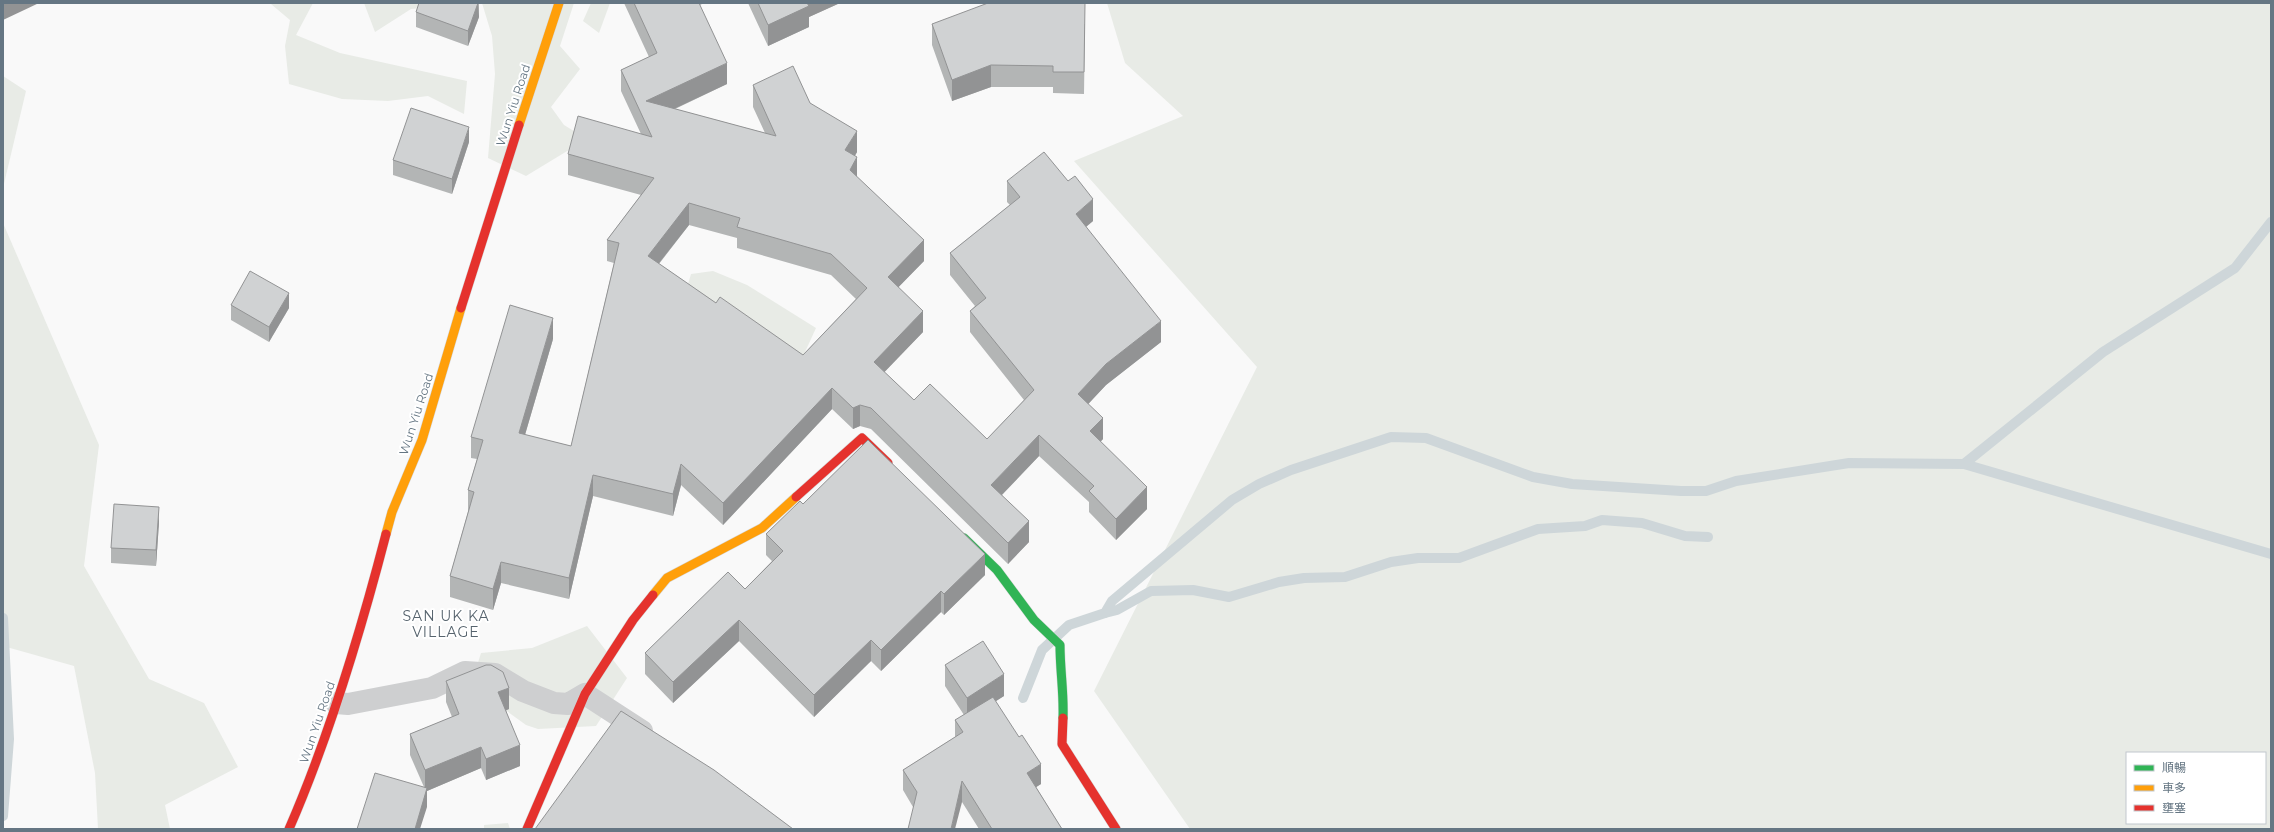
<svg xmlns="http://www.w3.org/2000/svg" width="2274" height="832" font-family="Montserrat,'Noto Sans TC',sans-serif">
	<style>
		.green { fill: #e8ebe6; fill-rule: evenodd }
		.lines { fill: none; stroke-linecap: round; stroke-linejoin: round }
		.stream { stroke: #ced6d9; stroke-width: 10 }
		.fast-casing { stroke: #d5d6d7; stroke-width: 10 }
		.slow-casing { stroke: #d5d6d7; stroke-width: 10 }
		.jam-casing { stroke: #d5d6d7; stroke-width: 10 }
		.street { stroke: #cecfd0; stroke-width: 22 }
		.fast { stroke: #30b455; stroke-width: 9 }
		.slow { stroke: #ff9f0a; stroke-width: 9 }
		.jam { stroke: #e5322d; stroke-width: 9 }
		.wall { fill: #b3b5b5; fill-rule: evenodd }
		.shaded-wall { fill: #929394 }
		.building { fill: #d0d2d3; stroke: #929394; fill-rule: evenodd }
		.labels { text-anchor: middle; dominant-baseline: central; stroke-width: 4; stroke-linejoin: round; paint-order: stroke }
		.street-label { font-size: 12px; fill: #657683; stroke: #fff }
		.quarter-label { font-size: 14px; letter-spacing: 1px; fill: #57646e; stroke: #fff }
	</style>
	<rect width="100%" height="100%" fill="#f9f9f9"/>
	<!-- green -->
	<g class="green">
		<path d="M 276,3 L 313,3 L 296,35 L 340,53 L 467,81 L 464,114 L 428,96 L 388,101 L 342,99 L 289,84 L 285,46 L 290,20 L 271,4 Z"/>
		<path d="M 364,3 L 475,3 L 411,9 L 375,32 Z"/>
		<path d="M 482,3 L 574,3 L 560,46 L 580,69 L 551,107 L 564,125 L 587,139 L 526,176 L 488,158 L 495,74 L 492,36 Z"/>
		<path d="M 591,3 L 610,3 L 599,33 L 583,21 Z"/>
		<path d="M 1107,3 L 2271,3 L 2271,829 L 1190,829 L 1094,691 L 1257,367 L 1074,161 L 1183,116 L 1125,63 ZM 2127,753 L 2265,753 L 2265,823 L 2127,823 Z"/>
		<path d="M 3,76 L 26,91 L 3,188 Z"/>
		<path d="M 3,223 L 99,445 L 84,566 L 149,679 L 204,703 L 238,767 L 165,805 L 170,829 L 98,829 L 95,773 L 74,666 L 3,646 Z"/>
		<path d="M 713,271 L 747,285 L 816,328 L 800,363 L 683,301 L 691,274 Z"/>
		<path d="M 587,626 L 627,678 L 596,726 L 538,729 L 526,725 L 471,685 L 481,653 L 532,648 Z"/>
		<path d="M 508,823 L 510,829 L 484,829 L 484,825 Z"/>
	</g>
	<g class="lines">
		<!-- stream -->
		<g class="stream">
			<path d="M 1964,464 L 2271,554"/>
			<path d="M 1105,613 L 1117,610 L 1151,591 L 1193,590 L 1229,597 L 1279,582 L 1304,578 L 1345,577 L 1391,562 L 1418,558 L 1459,558 L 1538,529 L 1585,526 L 1602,520 L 1642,523 L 1685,536 L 1708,537"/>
			<path d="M 3,618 L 9,739 L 3,816"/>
			<path d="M 1023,698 L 1042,650 L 1069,625 L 1105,613 L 1112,601 L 1232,500 L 1259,484 L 1291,470 L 1391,437 L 1426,438 L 1533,477 L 1572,484 L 1681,491 L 1706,491 L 1736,481 L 1849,463 L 1964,464 L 2103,352 L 2235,268 L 2271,222"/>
		</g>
		<defs>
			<path id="fast" d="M 964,538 L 997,570 L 1034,620 L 1060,645 C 1060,670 1064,693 1063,718"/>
			<g id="slow">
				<path d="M 519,125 L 559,3"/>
				<path d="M 386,534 L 392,512 L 422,440 L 461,308"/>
				<path d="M 653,595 L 667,578 L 762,528 L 796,497"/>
			</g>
			<g id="jam">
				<path d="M 461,308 L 519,125"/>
				<path d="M 796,497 L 862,438 L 888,463"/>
				<path d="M 1063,718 L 1062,744 L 1116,829"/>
				<path d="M 289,829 C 330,735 360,634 386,534"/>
				<path d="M 527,829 L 585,694 L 633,620 L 653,595"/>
			</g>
		</defs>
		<!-- fast casing -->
		<use href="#fast" class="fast-casing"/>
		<!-- slow casing -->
		<use href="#slow" class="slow-casing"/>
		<!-- jam casing -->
		<use href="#jam" class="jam-casing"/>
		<!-- street -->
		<path class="street" d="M 336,703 L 348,704 L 432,688 L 465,672 L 495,674 L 523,691 L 554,703 L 568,704 L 585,694 L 642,731"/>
		<!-- fast -->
		<use href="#fast" class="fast"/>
		<!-- slow -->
		<use href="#slow" class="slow"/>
		<!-- jam -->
		<use href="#jam" class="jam"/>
	</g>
	<!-- wall -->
	<g class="wall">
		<path d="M 479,3 L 479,17 L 468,46 L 416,27 L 416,12 Z"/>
		<path d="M 624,3 L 704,3 L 700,5 L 727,84 L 675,109 L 765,133 L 753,107 L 753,85 L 810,103 L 857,152 L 855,156 L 857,177 L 924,261 L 898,287 L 923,332 L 884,372 L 914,400 L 987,439 L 1024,400 L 970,332 L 970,311 L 975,306 L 950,275 L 950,253 L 1010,205 L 1007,202 L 1007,181 L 1093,221 L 1086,227 L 1161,342 L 1106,385 L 1088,404 L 1103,439 L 1100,442 L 1147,509 L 1116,540 L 1089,512 L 1089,502 L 1039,456 L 1002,495 L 1029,542 L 1008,564 L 871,429 L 860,426 L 853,429 L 832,409 L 723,525 L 681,485 L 673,516 L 593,496 L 569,599 L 501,583 L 493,610 L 450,597 L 450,576 L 468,512 L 468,490 L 477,459 L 471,458 L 471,437 L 553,339 L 525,435 L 571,446 L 614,263 L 607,261 L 607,240 L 641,195 L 568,175 L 568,154 L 641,134 L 621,91 L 621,70 L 649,57 ZM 689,225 L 737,238 L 737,248 L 831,275 L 856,299 L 803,355 L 716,303 L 659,264 Z"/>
		<path d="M 748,3 L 840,3 L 809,17 L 809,27 L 768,46 Z"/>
		<path d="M 932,24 L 1085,24 L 1084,94 L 1053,93 L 1053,87 L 991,87 L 952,101 L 932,45 Z"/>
		<path d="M 469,142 L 452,194 L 393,175 L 393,160 Z"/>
		<path d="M 231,305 L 289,308 L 269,342 L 231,320 Z"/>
		<path d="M 803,504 L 985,575 L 944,615 L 941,612 L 881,671 L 871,661 L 814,717 L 739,641 L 673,703 L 645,674 L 645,653 L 745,589 L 772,561 L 766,555 L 766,534 Z"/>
		<path d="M 159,522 L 156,566 L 111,563 L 111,548 Z"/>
		<path d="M 945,665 L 1004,696 L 995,701 L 1041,784 L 1036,787 L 1062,829 L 979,829 L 962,802 L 913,807 L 903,790 L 903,770 L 955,737 L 955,720 L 964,715 L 945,686 Z"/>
		<path d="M 446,681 L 509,709 L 506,710 L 520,766 L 486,780 L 481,768 L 427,791 L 427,807 L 424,787 L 410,755 L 410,734 L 452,717 L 446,702 Z"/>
	</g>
	<!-- shaded-wall -->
	<g class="shaded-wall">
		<path d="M 6,3 L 39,3 L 3,20 L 3,4 Z"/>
		<path d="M 478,3 L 479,17 L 468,46 L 468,31 Z"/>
		<path d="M 805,3 L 840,3 L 809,17 L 809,27 L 768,46 L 768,25 Z"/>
		<path d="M 727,63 L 727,84 L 646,122 L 646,101 Z"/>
		<path d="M 991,65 L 991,87 L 952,101 L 952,80 Z"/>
		<path d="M 469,127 L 469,142 L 452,194 L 452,179 Z"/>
		<path d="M 857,131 L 857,152 L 845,171 L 845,150 Z"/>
		<path d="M 857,157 L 857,178 L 850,170 Z"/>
		<path d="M 1093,199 L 1093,221 L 1076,235 L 1076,214 Z"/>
		<path d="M 689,203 L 689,225 L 648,277 L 648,256 Z"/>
		<path d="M 924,240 L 924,261 L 888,298 L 888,277 Z"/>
		<path d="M 289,293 L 289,308 L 269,342 L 269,327 Z"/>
		<path d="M 923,311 L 923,332 L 874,383 L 874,362 Z"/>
		<path d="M 553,318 L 553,339 L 519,455 L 519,433 Z"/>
		<path d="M 1161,321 L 1161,342 L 1106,385 L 1078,415 L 1078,394 L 1106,364 Z"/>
		<path d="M 832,388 L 832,409 L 723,525 L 723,503 Z"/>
		<path d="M 860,405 L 860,426 L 853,429 L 853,408 Z"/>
		<path d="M 1103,418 L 1103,439 L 1090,453 L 1090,431 Z"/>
		<path d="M 1039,435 L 1039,456 L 991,506 L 991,485 Z"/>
		<path d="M 681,464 L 681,485 L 673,516 L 673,494 Z"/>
		<path d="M 593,475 L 593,496 L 569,599 L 569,578 Z"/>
		<path d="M 1147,487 L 1147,509 L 1116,540 L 1116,519 Z"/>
		<path d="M 159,507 L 159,522 L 156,566 L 156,550 Z"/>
		<path d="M 1029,521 L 1029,542 L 1008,564 L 1008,543 Z"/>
		<path d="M 985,554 L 985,575 L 944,615 L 944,594 Z"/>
		<path d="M 501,562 L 501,583 L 493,610 L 493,589 Z"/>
		<path d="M 941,591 L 941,612 L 881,671 L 881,650 Z"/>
		<path d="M 739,620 L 739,641 L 673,703 L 673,682 Z"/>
		<path d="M 871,640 L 871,661 L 814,717 L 814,695 Z"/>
		<path d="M 1004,674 L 1004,696 L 967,720 L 967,698 Z"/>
		<path d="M 509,688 L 509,709 L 498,714 L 498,692 Z"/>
		<path d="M 520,745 L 520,766 L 486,780 L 486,759 Z"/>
		<path d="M 481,747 L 481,768 L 427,791 L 427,807 L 420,829 L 415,829 L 425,791 L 425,770 Z"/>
		<path d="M 1041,764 L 1041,784 L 1027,793 L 1027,773 Z"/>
		<path d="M 962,781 L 962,802 L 955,829 L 951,829 Z"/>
	</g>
	<!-- building -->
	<g class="building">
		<path d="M 419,3 L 478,3 L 468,31 L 416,12 Z"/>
		<path d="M 634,3 L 699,3 L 727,63 L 646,101 L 776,136 L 753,85 L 793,66 L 810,103 L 857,131 L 845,150 L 857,157 L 850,170 L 924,240 L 888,277 L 923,311 L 874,362 L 914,400 L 930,384 L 987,439 L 1034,390 L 970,311 L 986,298 L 950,253 L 1020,197 L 1007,181 L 1044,152 L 1068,181 L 1075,176 L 1093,199 L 1076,214 L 1161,321 L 1106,364 L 1078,394 L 1103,418 L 1090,431 L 1147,487 L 1116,519 L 1089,491 L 1094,486 L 1039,435 L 991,485 L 1029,521 L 1008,543 L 871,408 L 860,405 L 853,408 L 832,388 L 723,503 L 681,464 L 673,494 L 593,475 L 569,578 L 501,562 L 493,589 L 450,576 L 474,492 L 468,490 L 483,440 L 471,437 L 510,305 L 553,318 L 519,433 L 571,446 L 619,243 L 607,240 L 654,178 L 568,154 L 578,116 L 652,137 L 621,70 L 657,53 ZM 689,203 L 740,218 L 737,227 L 831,254 L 867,288 L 803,355 L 720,297 L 716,303 L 648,256 Z"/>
		<path d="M 758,3 L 807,3 L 809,6 L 768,25 Z"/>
		<path d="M 988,3 L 1085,3 L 1084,72 L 1053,72 L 1053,66 L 991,65 L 952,80 L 932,24 Z"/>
		<path d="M 411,108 L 469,127 L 452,179 L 393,160 Z"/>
		<path d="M 250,271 L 289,293 L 269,327 L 231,305 Z"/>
		<path d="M 868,440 L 985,554 L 944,594 L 941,591 L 881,650 L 871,640 L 814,695 L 739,620 L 673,682 L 645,653 L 728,572 L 745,589 L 783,551 L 766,534 L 800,501 L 803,504 Z"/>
		<path d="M 114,504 L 159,507 L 156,550 L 111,548 Z"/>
		<path d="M 983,641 L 1004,674 L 967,698 L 945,665 Z"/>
		<path d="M 486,665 L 491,665 L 503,672 L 509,688 L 498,692 L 520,745 L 486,759 L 481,747 L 425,770 L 410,734 L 459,714 L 446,681 Z"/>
		<path d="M 993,697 L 1019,737 L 1022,735 L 1041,764 L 1027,773 L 1062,829 L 992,829 L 962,781 L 951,829 L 908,829 L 917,792 L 903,770 L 963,732 L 955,720 Z"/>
		<path d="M 621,711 L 714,770 L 793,829 L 535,829 Z"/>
		<path d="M 375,773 L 427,788 L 415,829 L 357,829 Z"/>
	</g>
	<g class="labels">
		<!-- street labels -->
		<g class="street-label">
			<text transform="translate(513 105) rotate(-72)">Wun Yiu Road</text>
			<text transform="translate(416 414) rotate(-72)">Wun Yiu Road</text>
			<text transform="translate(317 722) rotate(-71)">Wun Yiu Road</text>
		</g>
		<!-- quarter labels -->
		<g class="quarter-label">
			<text x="446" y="616">SAN UK KA<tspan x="446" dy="16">VILLAGE</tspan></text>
		</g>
	</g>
	<!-- border -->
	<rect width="2274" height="832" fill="none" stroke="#657683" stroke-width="8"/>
	<!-- legend -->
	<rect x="2126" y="752" width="140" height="72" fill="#ffffff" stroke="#c1c8cd"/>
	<rect x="2134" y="765" width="20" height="6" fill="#30b455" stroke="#c1c8cd"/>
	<text x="2162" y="772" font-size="12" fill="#657683">順暢</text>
	<rect x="2134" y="785" width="20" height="6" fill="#ff9f0a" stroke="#c1c8cd"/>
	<text x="2162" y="792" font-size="12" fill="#657683">車多</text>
	<rect x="2134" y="805" width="20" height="6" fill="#e5322d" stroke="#c1c8cd"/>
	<text x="2162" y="812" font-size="12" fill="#657683">壅塞</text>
</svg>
